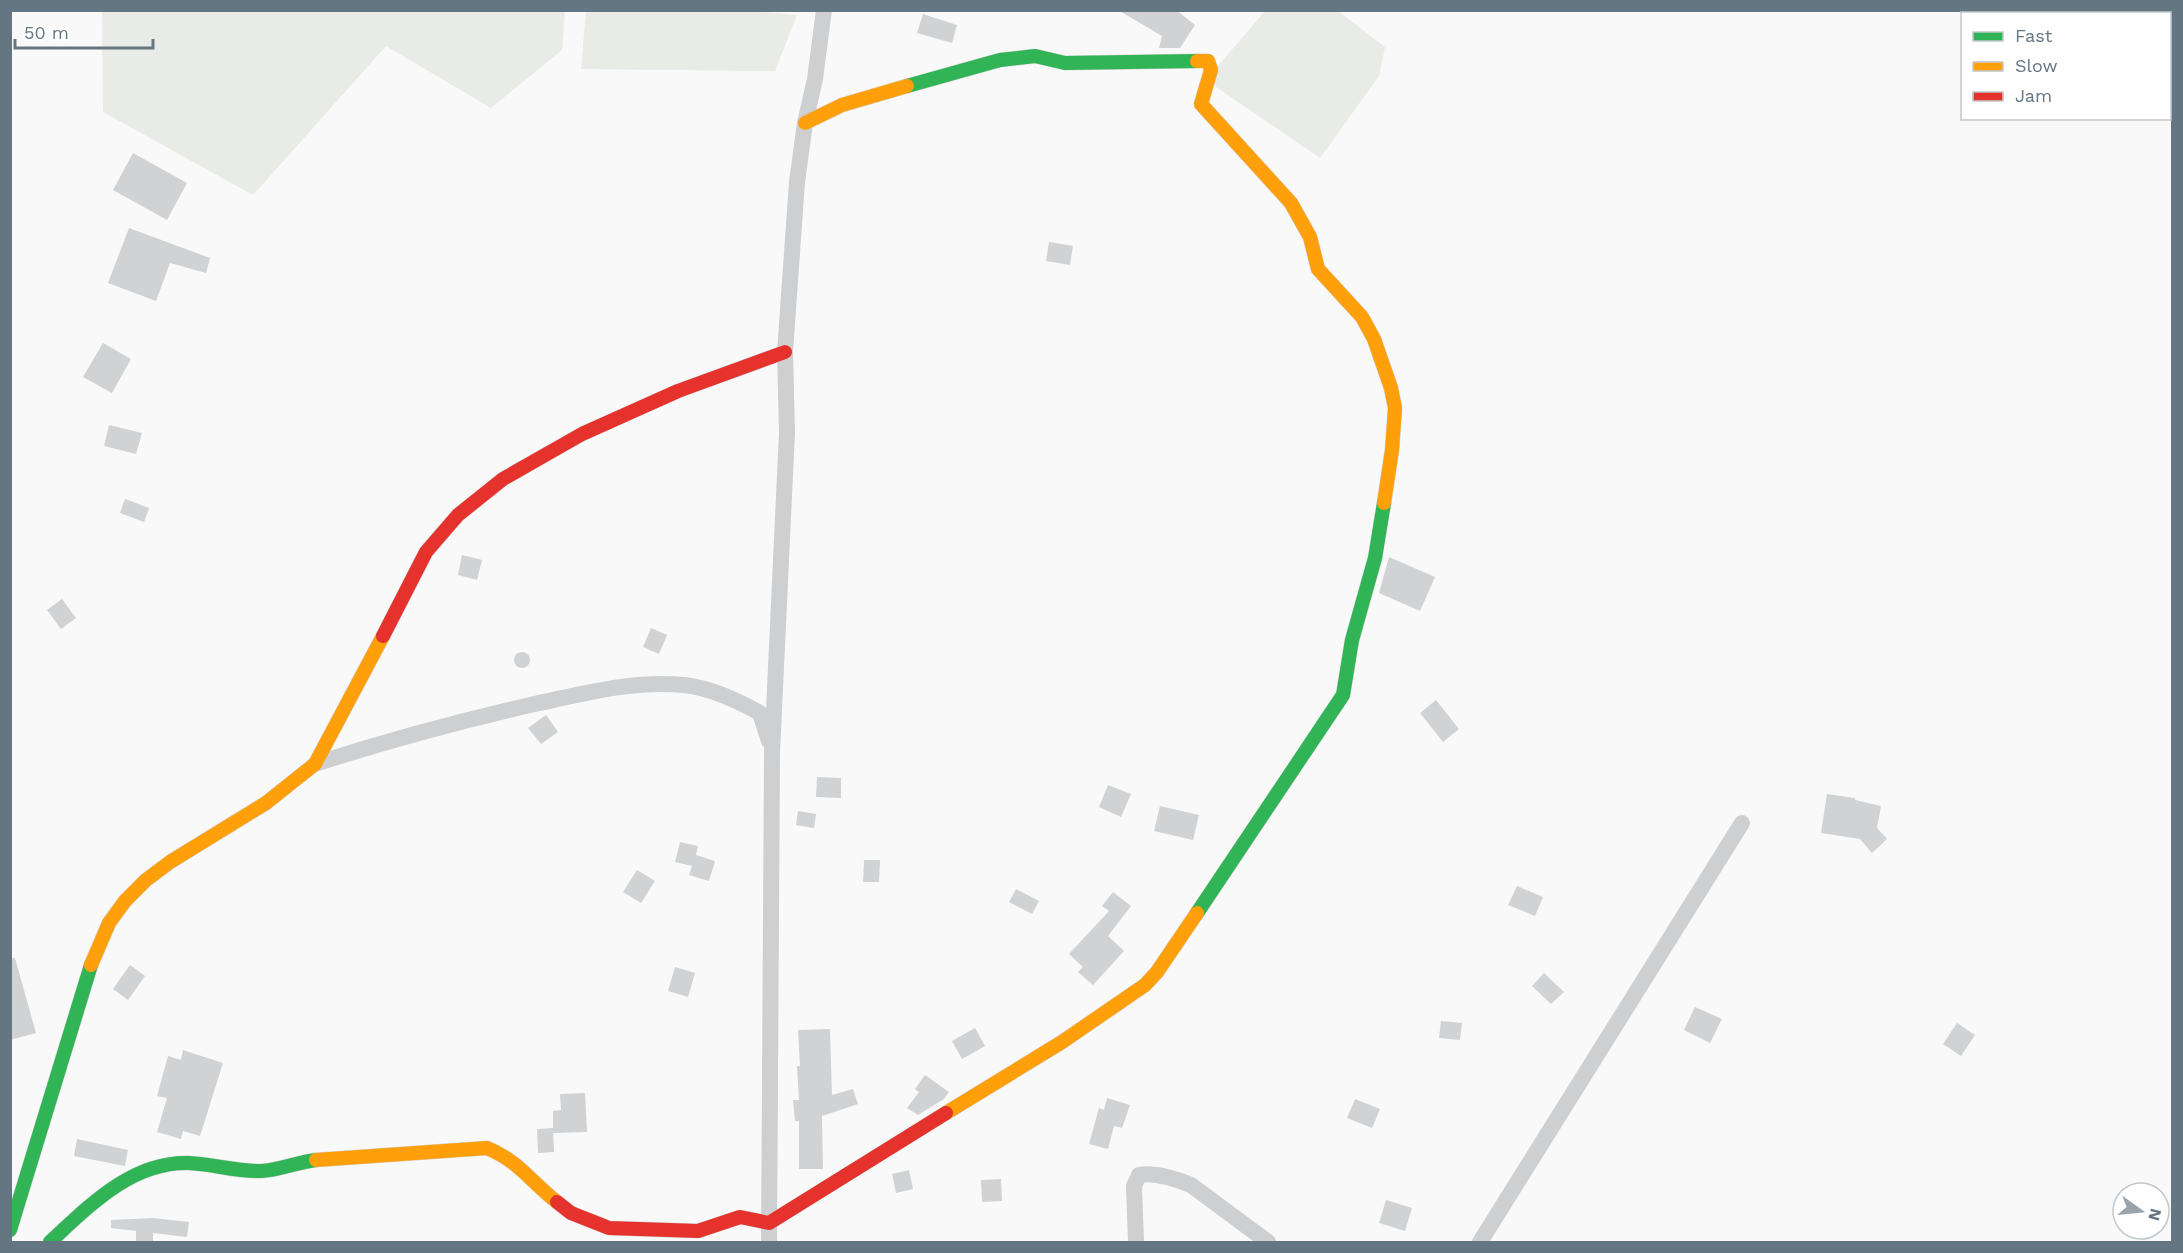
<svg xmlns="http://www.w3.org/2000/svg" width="2183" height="1253" font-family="'Work Sans',sans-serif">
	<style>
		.green { fill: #e8ebe6 }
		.building { fill: #d0d2d3 }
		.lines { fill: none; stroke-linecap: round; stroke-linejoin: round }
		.fast-casing { stroke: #d5d6d7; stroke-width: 15 }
		.slow-casing { stroke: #d5d6d7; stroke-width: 15 }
		.jam-casing { stroke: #d5d6d7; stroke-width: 15 }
		.street { stroke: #cecfd0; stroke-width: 16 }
		.fast { stroke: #30b455; stroke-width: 14 }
		.slow { stroke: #ff9f0a; stroke-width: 14 }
		.jam { stroke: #e5322d; stroke-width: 14 }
	</style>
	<rect width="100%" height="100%" fill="#f9f9f9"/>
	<!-- green -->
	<g class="green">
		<path d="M 102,11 L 102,10 L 565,11 L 562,50 L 491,108 L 386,46 L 253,195 L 103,112 Z"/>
		<path d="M 750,11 L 797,15 L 775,71 L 581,69 L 586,11 Z"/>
		<path d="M 1265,11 L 1338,11 L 1385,47 L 1379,76 L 1320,158 L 1206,80 Z"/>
	</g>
	<!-- building -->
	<g class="building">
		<path d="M 1118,10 L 1176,10 L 1195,25 L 1180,48 L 1159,48 L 1162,36 Z"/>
		<path d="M 923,14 L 957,25 L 952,43 L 917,33 Z"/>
		<path d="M 133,153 L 187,183 L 167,220 L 113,190 Z"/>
		<path d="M 129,228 L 210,258 L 206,273 L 170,263 L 156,301 L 108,283 Z"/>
		<path d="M 1049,242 L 1073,246 L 1070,265 L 1046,261 Z"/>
		<path d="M 103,343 L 131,359 L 112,393 L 83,377 Z"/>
		<path d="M 109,425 L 142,433 L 136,454 L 104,446 Z"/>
		<path d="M 125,499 L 149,508 L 144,522 L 120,513 Z"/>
		<path d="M 462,555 L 482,560 L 477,580 L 458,575 Z"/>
		<path d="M 1389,557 L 1435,577 L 1420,611 L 1379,593 Z"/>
		<path d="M 62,599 L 76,618 L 61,629 L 47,610 Z"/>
		<path d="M 651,628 L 667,635 L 659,654 L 643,647 Z"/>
		<circle cx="522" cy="660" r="8"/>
		<path d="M 1436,700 L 1459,729 L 1443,742 L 1420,713 Z"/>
		<path d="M 546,715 L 558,732 L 541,744 L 528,728 Z"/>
		<path d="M 817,777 L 841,778 L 841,798 L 816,797 Z"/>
		<path d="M 1108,785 L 1131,794 L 1121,817 L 1099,807 Z"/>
		<path d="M 1827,794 L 1855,798 L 1855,800 L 1881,806 L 1877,828 L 1887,839 L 1872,853 L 1860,839 L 1821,833 Z"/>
		<path d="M 1160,806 L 1199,815 L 1193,840 L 1154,831 Z"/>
		<path d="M 798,811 L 816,814 L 814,828 L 796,825 Z"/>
		<path d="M 680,842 L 698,846 L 696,855 L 715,861 L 709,881 L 689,875 L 692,866 L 675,862 Z"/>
		<path d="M 864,860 L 880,860 L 879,882 L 863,882 Z"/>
		<path d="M 637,870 L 655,881 L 641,903 L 623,892 Z"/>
		<path d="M 1517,886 L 1543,897 L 1535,916 L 1508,905 Z"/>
		<path d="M 1016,889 L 1039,901 L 1032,914 L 1009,902 Z"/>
		<path d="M 1113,892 L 1131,906 L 1108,936 L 1124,951 L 1093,985 L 1078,972 L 1083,967 L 1069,954 L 1109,911 L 1102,906 Z"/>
		<path d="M 10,958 L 15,958 L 36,1033 L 10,1040 Z"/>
		<path d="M 130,965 L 145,976 L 128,1000 L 113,989 Z"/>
		<path d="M 675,967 L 695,973 L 688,997 L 668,991 Z"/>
		<path d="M 1544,973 L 1564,992 L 1551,1004 L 1532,986 Z"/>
		<path d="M 1695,1007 L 1722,1019 L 1710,1043 L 1684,1030 Z"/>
		<path d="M 1441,1021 L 1462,1023 L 1460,1040 L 1439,1038 Z"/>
		<path d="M 1957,1023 L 1975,1035 L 1961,1056 L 1943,1044 Z"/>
		<path d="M 975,1028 L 985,1046 L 962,1059 L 952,1041 Z"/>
		<path d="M 830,1029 L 832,1095 L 853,1089 L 858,1104 L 822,1116 L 823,1169 L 799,1169 L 799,1121 L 795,1121 L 793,1100 L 799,1100 L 797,1066 L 800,1066 L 798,1030 Z"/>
		<path d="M 183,1050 L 223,1063 L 200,1136 L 183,1131 L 181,1139 L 157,1132 L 167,1098 L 157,1096 L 168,1056 L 181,1060 Z"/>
		<path d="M 925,1075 L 949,1092 L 944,1099 L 918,1115 L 907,1108 L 919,1092 L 915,1089 Z"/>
		<path d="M 585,1093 L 587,1132 L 553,1133 L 553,1111 L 561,1110 L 560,1094 Z"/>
		<path d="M 1107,1098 L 1130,1105 L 1122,1128 L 1114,1126 L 1108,1149 L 1089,1144 L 1099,1108 L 1104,1110 Z"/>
		<path d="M 1355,1099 L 1380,1109 L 1372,1128 L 1347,1118 Z"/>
		<path d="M 553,1128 L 554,1152 L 538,1153 L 537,1129 Z"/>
		<path d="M 77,1139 L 128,1150 L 125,1166 L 74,1156 Z"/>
		<path d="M 909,1170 L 913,1189 L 896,1193 L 892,1174 Z"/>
		<path d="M 1001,1179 L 1002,1201 L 982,1202 L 981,1180 Z"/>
		<path d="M 1386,1200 L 1412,1208 L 1405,1231 L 1379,1223 Z"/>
		<path d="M 153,1218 L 189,1222 L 187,1237 L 153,1233 L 153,1242 L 136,1242 L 136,1231 L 111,1228 L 111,1220 Z"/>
	</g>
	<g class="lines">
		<defs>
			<g id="fast">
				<path d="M 907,86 L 1000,60 L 1035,56 L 1065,63 L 1197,61"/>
				<path d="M 1197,913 L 1343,695 L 1352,640 L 1375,558 L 1384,503"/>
				<path d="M 10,1230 L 91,965"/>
				<path d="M 50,1242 C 89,1206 132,1161 189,1163 C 213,1164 238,1172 262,1171 C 280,1170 298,1162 316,1160"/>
			</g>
			<g id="slow">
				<path d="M 1197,61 L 1208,61 L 1211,70 L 1201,104 L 1291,203 L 1310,237 L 1318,269 L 1362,317 L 1374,339 L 1391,388 L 1395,408 L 1392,450 L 1384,503"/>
				<path d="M 805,123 L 842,105 L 907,86"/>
				<path d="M 91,965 L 109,923 L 125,901 L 146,880 L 170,862 L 266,803 L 315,764 L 383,636"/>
				<path d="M 946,1113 L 1062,1042 L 1145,985 L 1157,972 L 1197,913"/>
				<path d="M 316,1160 L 487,1148 C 519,1161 531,1182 557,1202"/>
			</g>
			<g id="jam">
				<path d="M 383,636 L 426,552 L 458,515 L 503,479 L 582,434 L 678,391 L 785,352"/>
				<path d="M 557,1202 L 571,1213 L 609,1228 L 698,1231 L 740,1217 L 769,1223 L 946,1113"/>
			</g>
		</defs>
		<!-- fast casing -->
		<use href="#fast" class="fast-casing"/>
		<!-- slow casing -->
		<use href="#slow" class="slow-casing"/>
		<!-- jam casing -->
		<use href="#jam" class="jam-casing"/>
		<!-- street -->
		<g class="street">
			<path d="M 315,764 C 389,740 464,720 539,703 C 586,693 636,680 684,685 C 711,688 736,700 760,713 L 769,741"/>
			<path d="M 769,1242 L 772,753 L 787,432 L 785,352 L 797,182 L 805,123 L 815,79 L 824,10"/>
			<path d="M 1136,1242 L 1134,1186 L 1139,1175 C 1155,1172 1176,1179 1191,1185 L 1268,1242"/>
			<path d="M 1480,1242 L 1742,823"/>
		</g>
		<!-- fast -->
		<use href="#fast" class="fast"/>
		<!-- slow -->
		<use href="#slow" class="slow"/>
		<!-- jam -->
		<use href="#jam" class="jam"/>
	</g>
	<!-- border -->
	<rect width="2183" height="1253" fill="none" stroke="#657683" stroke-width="24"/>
	<!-- legend -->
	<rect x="1961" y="12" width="210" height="108" fill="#ffffff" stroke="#c1c8cd" stroke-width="1.5"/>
	<rect x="1973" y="32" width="30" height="9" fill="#30b455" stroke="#c1c8cd" stroke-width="1.5"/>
	<text x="2015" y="42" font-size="18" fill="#657683">Fast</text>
	<rect x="1973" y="62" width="30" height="9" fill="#ff9f0a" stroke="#c1c8cd" stroke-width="1.5"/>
	<text x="2015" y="72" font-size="18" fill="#657683">Slow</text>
	<rect x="1973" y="92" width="30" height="9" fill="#e5322d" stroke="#c1c8cd" stroke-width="1.5"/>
	<text x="2015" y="102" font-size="18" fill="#657683">Jam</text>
	<!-- north arrow -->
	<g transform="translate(2141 1211) rotate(105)"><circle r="28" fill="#ffffff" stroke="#c1c8cd" stroke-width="1.5"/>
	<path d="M0-4.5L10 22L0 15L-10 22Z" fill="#99a4ac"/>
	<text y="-9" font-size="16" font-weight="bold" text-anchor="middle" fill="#657683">N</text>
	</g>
	<!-- scale -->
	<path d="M15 39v9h138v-9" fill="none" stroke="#657683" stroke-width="3"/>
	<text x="24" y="39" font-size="18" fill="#657683" stroke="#ffffff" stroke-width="4.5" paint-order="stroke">50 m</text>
</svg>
